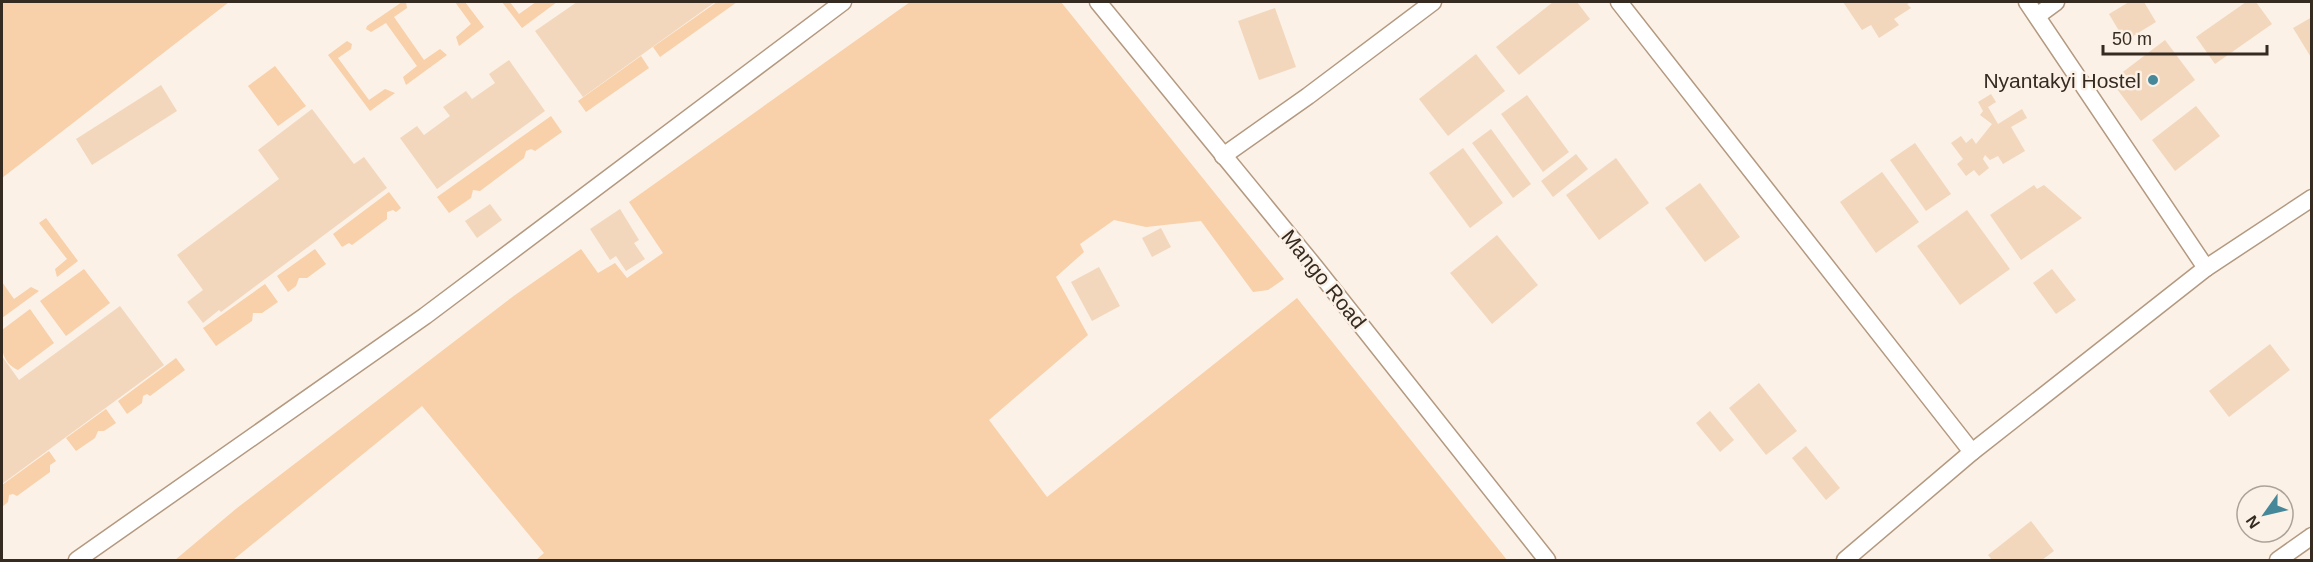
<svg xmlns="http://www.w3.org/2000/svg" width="2313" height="562" font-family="Arial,sans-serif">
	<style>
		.green { fill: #f8d0a9 }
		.building { fill: #f2d7bd }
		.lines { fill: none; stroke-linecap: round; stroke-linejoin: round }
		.minor-casing { stroke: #b39980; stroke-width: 19 }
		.minor { stroke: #fff; stroke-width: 16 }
		.poi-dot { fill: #468899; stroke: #fcf1e6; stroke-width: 2 }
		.labels { text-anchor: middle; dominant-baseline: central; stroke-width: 5; stroke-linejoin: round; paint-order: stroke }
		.poi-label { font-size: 21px; fill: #362b21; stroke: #fcf1e6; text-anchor: end }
		.street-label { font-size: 21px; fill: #362b21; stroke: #fcf1e6 }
	</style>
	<rect width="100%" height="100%" fill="#fcf1e6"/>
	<!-- green -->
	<g class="green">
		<path d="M 2,2 L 229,2 L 2,178 Z"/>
		<path d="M 402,2 L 406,2 L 407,8 L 394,17 L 424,60 L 440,49 L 447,55 L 406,85 L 403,77 L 417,66 L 386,23 L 371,32 L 366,29 L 367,26 Z"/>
		<path d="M 455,2 L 465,2 L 484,27 L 459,46 L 456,37 L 471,24 Z"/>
		<path d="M 502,2 L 510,2 L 519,14 L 536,2 L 557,2 L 522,28 Z"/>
		<path d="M 717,2 L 737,2 L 660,57 L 653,47 Z"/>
		<path d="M 910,2 L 1061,2 L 1284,279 L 1268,290 L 1253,292 L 1201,221 L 1146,227 L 1114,220 L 1080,244 L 1084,252 L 1056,277 L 1088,335 L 989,420 L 1047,497 L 1297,298 L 1507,560 L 536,560 L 544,553 L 422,406 L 233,560 L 175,560 L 237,508 L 515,295 L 581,249 L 598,273 L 615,263 L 627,278 L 663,253 L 629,202 Z"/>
		<path d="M 347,41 L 352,44 L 351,49 L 338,58 L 369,100 L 385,89 L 395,93 L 370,111 L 328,55 Z"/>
		<path d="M 641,56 L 649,68 L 586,112 L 578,101 Z"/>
		<path d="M 275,66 L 306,106 L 278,126 L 248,86 Z"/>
		<path d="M 551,116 L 562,132 L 535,151 L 531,149 L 526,151 L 524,158 L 480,191 L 473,190 L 471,198 L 449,213 L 437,197 Z"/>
		<path d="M 389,192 L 401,208 L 396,212 L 393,210 L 387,212 L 387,219 L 352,245 L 349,243 L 342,247 L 333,234 Z"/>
		<path d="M 46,218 L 78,261 L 57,277 L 55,269 L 67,259 L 39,223 Z"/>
		<path d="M 315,249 L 326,264 L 307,278 L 299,278 L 296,286 L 288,292 L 277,276 Z"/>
		<path d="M 84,269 L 110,303 L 66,336 L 40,301 Z"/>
		<path d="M 2,282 L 14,299 L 31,287 L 39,291 L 2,318 Z"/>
		<path d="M 265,284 L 278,302 L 262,313 L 253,313 L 252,321 L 216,346 L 203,328 Z"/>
		<path d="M 30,309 L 54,343 L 18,370 C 1,362 1,348 2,330 Z"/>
		<path d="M 176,358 L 185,370 L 150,396 L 147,394 L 143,396 L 142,403 L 127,414 L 118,401 Z"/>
		<path d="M 106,409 L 116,423 L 104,431 L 98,431 L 95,438 L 76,451 L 66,438 Z"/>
		<path d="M 49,451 L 56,461 L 50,465 L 50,472 L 17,496 L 13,494 L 9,495 L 8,502 L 3,506 L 2,485 Z"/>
	</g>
	<!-- building -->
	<g class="building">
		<path d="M 577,2 L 715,2 L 583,97 L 535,31 Z"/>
		<path d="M 1553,2 L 1577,2 L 1590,19 L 1519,75 L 1496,47 Z"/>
		<path d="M 1843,2 L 1911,2 L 1907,4 L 1911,8 L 1894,19 L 1899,25 L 1879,38 L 1871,25 L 1862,30 Z"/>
		<path d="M 2129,2 L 2144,2 L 2156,22 L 2125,41 L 2109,14 Z"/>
		<path d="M 2246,2 L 2256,2 L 2272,24 L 2215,64 L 2196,37 Z"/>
		<path d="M 1275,8 L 1296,67 L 1259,80 L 1238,21 Z"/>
		<path d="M 2312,17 L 2312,59 L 2293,28 Z"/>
		<path d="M 2165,40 L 2195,80 L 2141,121 L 2111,81 Z"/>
		<path d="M 1476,54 L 1505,91 L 1448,136 L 1419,99 Z"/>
		<path d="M 509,60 L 545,111 L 437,189 L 400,138 L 417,126 L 424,135 L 450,116 L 443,107 L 466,91 L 472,99 L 495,83 L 489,74 Z"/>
		<path d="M 161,85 L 177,111 L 92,165 L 76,139 Z"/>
		<path d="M 1991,94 L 1996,102 L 1988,107 L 1998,124 L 2022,109 L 2027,118 L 2011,127 L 2025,151 L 2003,164 L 1998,156 L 1990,160 L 1985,155 L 1983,159 L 1989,168 L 1979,176 L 1974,170 L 1966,176 L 1957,164 L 1963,159 L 1951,143 L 1961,136 L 1966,143 L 1972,138 L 1976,144 L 1992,124 L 1980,115 L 1983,111 L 1978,102 Z"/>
		<path d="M 1527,95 L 1569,152 L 1543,172 L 1501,114 Z"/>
		<path d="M 2196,106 L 2220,136 L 2175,171 L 2152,140 Z"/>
		<path d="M 312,109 L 354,164 L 364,157 L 387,188 L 221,312 L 219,310 L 203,323 L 187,302 L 203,290 L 177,255 L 279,179 L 258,150 Z"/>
		<path d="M 1491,129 L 1531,184 L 1513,198 L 1472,143 Z"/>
		<path d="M 1915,143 L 1951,194 L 1926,211 L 1890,160 Z"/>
		<path d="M 1463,148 L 1503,203 L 1470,228 L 1429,173 Z"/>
		<path d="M 1576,154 L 1588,169 L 1553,197 L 1541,181 Z"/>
		<path d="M 1616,158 L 1649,203 L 1599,240 L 1566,195 Z"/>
		<path d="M 1882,172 L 1919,222 L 1876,253 L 1840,202 Z"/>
		<path d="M 1700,183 L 1740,237 L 1705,262 L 1665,208 Z"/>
		<path d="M 2034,185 L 2037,189 L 2044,185 L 2082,218 L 2021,260 L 1990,215 Z"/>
		<path d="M 490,204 L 502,220 L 477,238 L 465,221 Z"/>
		<path d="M 620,209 L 639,240 L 634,243 L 645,259 L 626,271 L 616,256 L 610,260 L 590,229 Z"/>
		<path d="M 1967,210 L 2010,269 L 1960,305 L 1917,246 Z"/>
		<path d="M 1161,228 L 1171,247 L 1152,257 L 1142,238 Z"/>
		<path d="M 1497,235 L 1538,285 L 1492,324 L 1450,273 Z"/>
		<path d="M 1099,267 L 1120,306 L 1092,321 L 1071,282 Z"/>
		<path d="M 2052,269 L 2076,300 L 2056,314 L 2033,283 Z"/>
		<path d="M 120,306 L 164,365 L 2,484 L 2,356 L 19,380 Z"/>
		<path d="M 2270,344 L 2290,370 L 2229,417 L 2209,391 Z"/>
		<path d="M 1759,383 L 1797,431 L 1766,455 L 1729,408 Z"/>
		<path d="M 1710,411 L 1734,440 L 1720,452 L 1696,423 Z"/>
		<path d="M 1806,446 L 1840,488 L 1826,500 L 1792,458 Z"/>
		<path d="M 2031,521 L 2054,551 L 2042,560 L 1992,560 L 1988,555 Z"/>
	</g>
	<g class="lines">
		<defs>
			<g id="minor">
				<path d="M 1098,2 L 1315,267 L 1547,560"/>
				<path d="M 1619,2 L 1972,452"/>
				<path d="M 2027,2 L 2206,268"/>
				<path d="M 2037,16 L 2056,2"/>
				<path d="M 1223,156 L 1308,96 L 1433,2"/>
				<path d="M 77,560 L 425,316 L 843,2"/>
				<path d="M 1845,560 L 1972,452 L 2206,268 L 2312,198"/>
				<path d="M 2278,560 L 2312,536"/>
			</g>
		</defs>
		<!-- minor casing -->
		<use href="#minor" class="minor-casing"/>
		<!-- minor -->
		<use href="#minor" class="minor"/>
	</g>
	<!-- markers -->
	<circle class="poi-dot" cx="2153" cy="80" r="6"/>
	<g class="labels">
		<!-- poi labels -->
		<g class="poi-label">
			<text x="2141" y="80">Nyantakyi Hostel</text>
		</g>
		<!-- street labels -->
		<g class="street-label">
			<text transform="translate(1324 279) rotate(51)">Mango Road</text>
		</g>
	</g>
	<!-- border -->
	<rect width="2313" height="562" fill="none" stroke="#362b21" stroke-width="6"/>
	<!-- north arrow -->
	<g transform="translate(2265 514) rotate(236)"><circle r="28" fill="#fcf1e6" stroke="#ada297" stroke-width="1.5"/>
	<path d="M0-4.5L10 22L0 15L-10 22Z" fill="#468899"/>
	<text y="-9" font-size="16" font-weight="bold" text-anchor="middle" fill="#362b21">N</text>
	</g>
	<!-- scale -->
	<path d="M2103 45v9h164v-9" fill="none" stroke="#362b21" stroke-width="3"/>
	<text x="2112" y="45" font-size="18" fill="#362b21" stroke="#fcf1e6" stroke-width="4.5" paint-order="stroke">50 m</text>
</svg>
